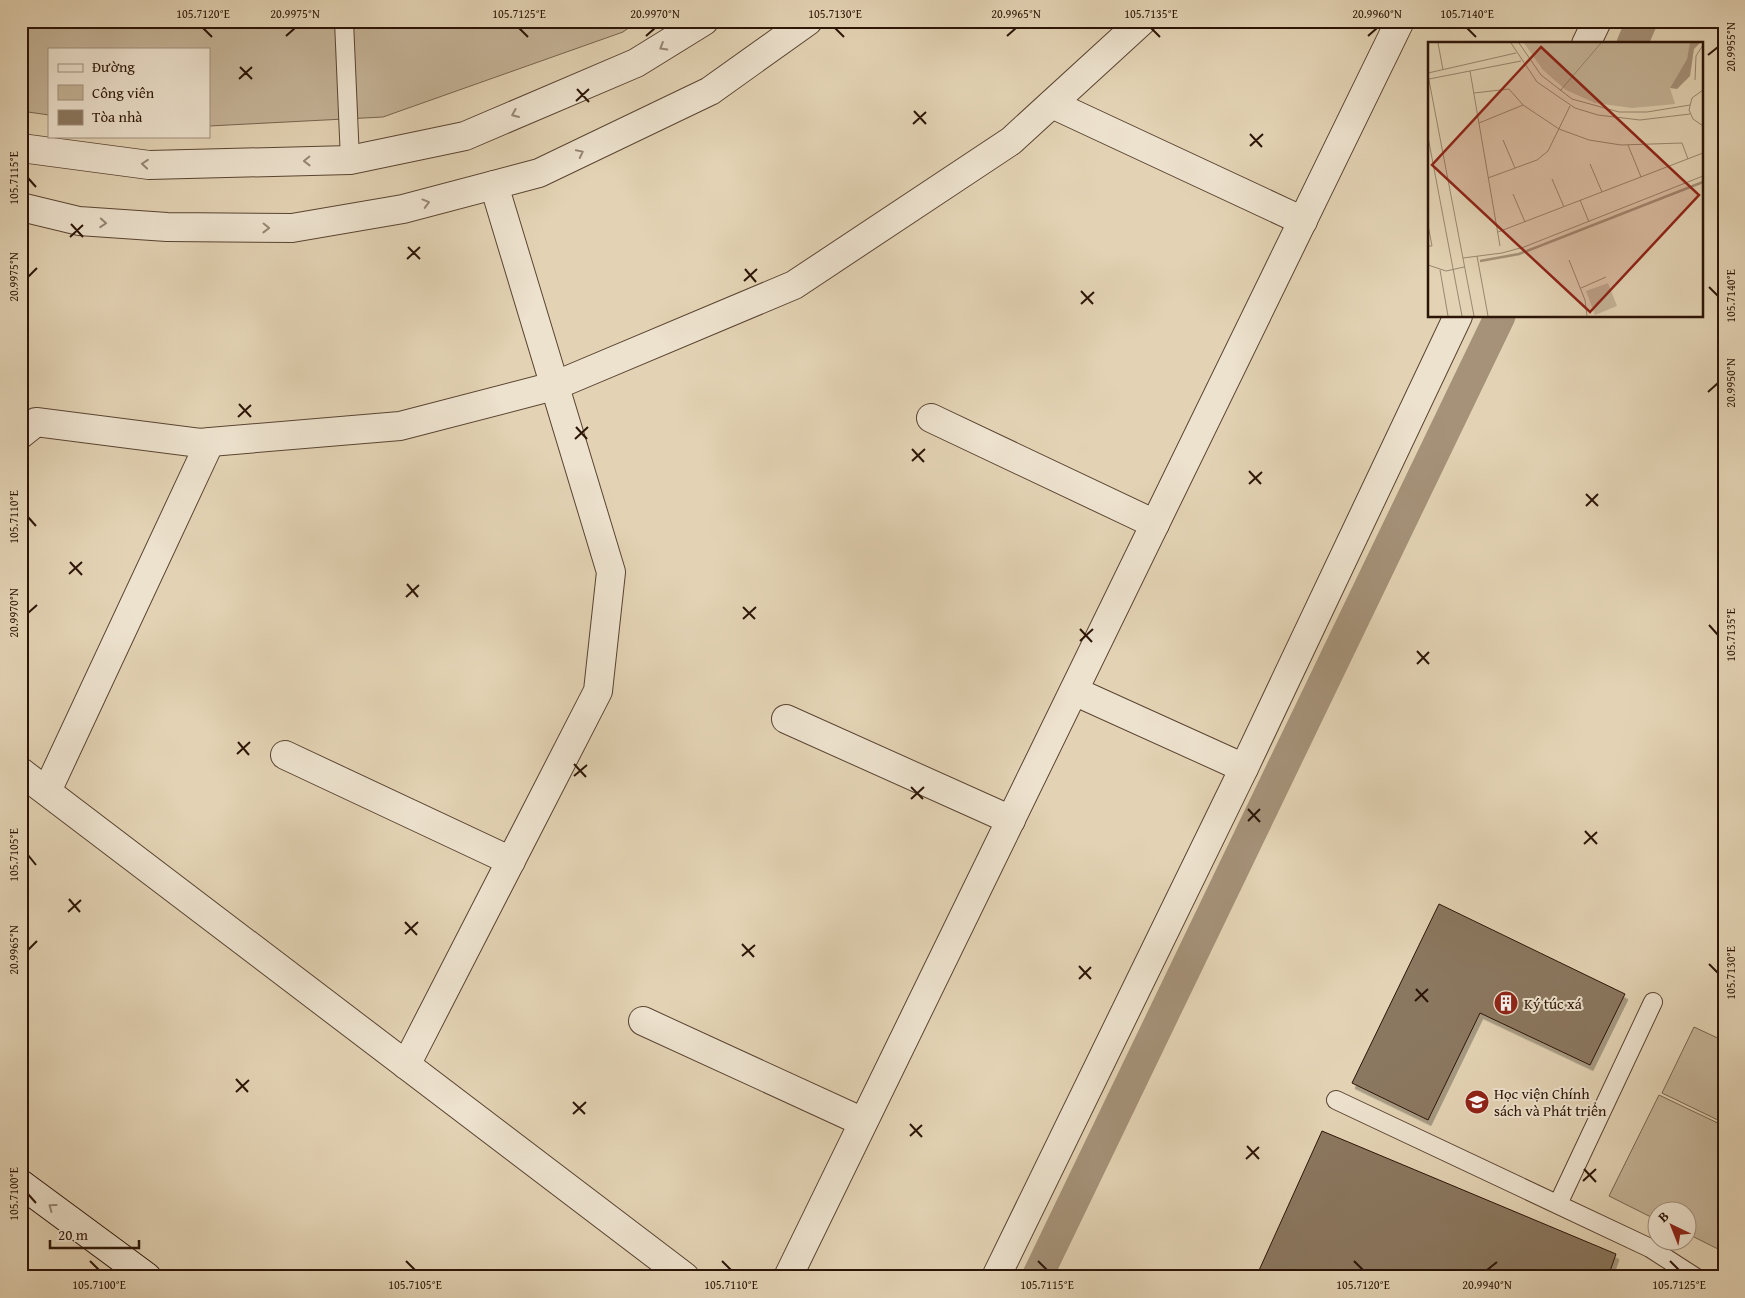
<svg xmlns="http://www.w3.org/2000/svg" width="1745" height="1298" font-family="'Gentium Book Plus',serif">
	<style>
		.green { fill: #c4b397; stroke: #78644f }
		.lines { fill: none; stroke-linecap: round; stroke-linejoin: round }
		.canal { stroke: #a59279; stroke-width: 31 }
		.building { fill: #8b7861; stroke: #2c1507; filter: url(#shadow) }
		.lane-casing { stroke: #5a4432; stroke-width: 20 }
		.street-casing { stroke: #5a4432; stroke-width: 30 }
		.secondary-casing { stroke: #2c1507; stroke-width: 30 }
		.lane { stroke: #ede2ce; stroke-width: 18 }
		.street { stroke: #ede2ce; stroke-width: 28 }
		.secondary { stroke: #ede2ce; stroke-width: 28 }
		.oneway { stroke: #968674 }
		.ticks { fill: none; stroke: #2c1507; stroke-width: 2 }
		.labels { text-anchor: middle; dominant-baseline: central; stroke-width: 4; stroke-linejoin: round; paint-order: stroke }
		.poi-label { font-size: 15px; fill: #2c1507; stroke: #ede2ce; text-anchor: start }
		.inset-river { fill: none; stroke: #a59279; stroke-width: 2.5 }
		.inset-road { fill: none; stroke: #9a876f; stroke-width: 1 }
		.view { fill: #8f2418; fill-opacity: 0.15; stroke: #8f2418; stroke-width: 2.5 }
		.inset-edge { fill: none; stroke: #2c1507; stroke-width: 2.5 }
		.neatline { fill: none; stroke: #2c1507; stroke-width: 2 }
		.ticks-label { font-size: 12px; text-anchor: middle; fill: #2c1507 }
	</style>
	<defs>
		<filter id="shadow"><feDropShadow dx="3" dy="5.5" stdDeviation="0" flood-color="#0004"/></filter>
	</defs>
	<rect width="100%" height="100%" fill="#e3d3b4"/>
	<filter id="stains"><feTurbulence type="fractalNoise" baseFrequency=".004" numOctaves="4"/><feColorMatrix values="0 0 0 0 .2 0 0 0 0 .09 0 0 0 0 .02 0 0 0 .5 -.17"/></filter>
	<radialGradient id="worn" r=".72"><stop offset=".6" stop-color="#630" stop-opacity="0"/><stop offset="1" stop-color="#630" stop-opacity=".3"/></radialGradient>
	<!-- green -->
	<g class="green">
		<path d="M 21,21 L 638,21 L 623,32 L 383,117 L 209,126 L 209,49 L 49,49 L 49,115 L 21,111 Z"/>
		<path d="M 1694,1027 L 1724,1041 L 1724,1123 L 1662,1093 Z"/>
		<path d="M 1659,1095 L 1724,1126 L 1724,1252 L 1688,1234 L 1688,1210 L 1658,1210 L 1657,1220 L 1609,1196 Z"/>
	</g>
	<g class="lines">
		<!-- canal -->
		<g class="canal">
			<path d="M 1632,44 L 1642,21"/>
			<path d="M 1037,1277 L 1500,316"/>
		</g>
	</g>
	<!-- building -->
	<g class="building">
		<path d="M 1439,904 L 1625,994 L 1590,1065 L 1480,1013 L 1428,1120 L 1352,1083 Z"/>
		<path d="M 1322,1131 L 1616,1254 L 1608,1277 L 1256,1277 Z"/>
	</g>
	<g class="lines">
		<defs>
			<g id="lane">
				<path d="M 344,21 L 350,160"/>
				<path d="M 1336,1100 L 1650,1248 L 1695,1277"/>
				<path d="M 1558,1204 L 1653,1002"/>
			</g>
			<g id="street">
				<path d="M 1586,44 L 1597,21"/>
				<path d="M 1052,104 L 1303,221"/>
				<path d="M 21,148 L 149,165 L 350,160 L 465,136 L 636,63 L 704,21"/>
				<path d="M 21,207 L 79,221 L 167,227 L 292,228 L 403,209 L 539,173 L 710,91 L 808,21"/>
				<path d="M 931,418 L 1155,524"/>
				<path d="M 21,434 L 36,422 L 200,443 L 210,442 L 400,426 L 554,386 L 794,285 L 1011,141 L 1142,21"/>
				<path d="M 1074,691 L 1244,768"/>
				<path d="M 786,719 L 1011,820"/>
				<path d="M 285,755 L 511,861"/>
				<path d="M 21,772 L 685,1277"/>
				<path d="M 47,791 L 210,442"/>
				<path d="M 643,1021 L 863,1122"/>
				<path d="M 406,1065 L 598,691 L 611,572 L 494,185"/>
				<path d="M 788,1277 L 1400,21"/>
				<path d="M 996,1277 L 1244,768 L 1458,316"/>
			</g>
			<path id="secondary" d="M 21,1184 L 147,1277"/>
		</defs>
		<!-- lane casing -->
		<use href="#lane" class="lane-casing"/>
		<!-- street casing -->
		<use href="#street" class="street-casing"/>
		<!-- secondary casing -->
		<use href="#secondary" class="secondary-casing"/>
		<!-- lane -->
		<use href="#lane" class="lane"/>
		<!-- street -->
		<use href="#street" class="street"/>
		<!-- secondary -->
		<use href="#secondary" class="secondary"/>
	</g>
	<!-- one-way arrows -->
	<defs><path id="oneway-chevron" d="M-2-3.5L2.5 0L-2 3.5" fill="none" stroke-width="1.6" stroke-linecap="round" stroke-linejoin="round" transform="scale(1.25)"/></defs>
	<g class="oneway">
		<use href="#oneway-chevron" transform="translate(663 47) rotate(149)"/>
		<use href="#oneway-chevron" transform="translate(515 114) rotate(157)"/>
		<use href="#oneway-chevron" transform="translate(580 153) rotate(-26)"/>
		<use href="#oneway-chevron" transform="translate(307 161) rotate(179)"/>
		<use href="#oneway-chevron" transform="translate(145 164) rotate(-175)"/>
		<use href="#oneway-chevron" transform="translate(426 203) rotate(-15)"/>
		<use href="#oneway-chevron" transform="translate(103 223) rotate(4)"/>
		<use href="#oneway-chevron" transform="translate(266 228) rotate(1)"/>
		<use href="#oneway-chevron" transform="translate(52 1207) rotate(-144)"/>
	</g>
	<!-- ticks -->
	<path class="ticks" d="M 203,28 L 212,37M 519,28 L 528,37M 835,28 L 844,37M 1151,28 L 1160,37M 1467,28 L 1476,37M 286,36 L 295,28M 646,36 L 655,28M 1007,36 L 1016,28M 1368,36 L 1377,28M 1708,55 L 1718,47M 240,67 L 252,79M 239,79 L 252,67M 577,89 L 589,102M 576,101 L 589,89M 914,111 L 926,124M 913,124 L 926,112M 1250,134 L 1262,147M 1250,146 L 1263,134M 28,178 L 36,187M 71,224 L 83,237M 70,237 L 83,225M 408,247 L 420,259M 407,259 L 420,247M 745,269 L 756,282M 28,277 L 37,268M 744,281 L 757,269M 1709,287 L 1718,296M 1081,291 L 1093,304M 1081,304 L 1094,292M 1708,392 L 1718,383M 239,404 L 251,417M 238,417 L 251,405M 576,427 L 587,439M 575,439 L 588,427M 912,449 L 924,462M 912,461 L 925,449M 1249,471 L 1261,484M 1249,484 L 1262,472M 1586,494 L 1598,506M 1586,506 L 1598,494M 28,517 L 36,526M 70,562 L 82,575M 69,574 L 82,562M 407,584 L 418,597M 406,597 L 419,585M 743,607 L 755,619M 28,613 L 37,605M 743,619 L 756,607M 1709,625 L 1718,635M 1080,629 L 1092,642M 1080,641 L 1093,629M 1417,651 L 1429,664M 1417,664 L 1429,652M 238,742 L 249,755M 237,754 L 250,742M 574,764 L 586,777M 574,776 L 587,765M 911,787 L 923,799M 911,799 L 924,787M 1248,809 L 1260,822M 1248,821 L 1260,809M 1585,831 L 1597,844M 1584,844 L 1597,832M 28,855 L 36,865M 69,899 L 80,912M 68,912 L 81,900M 405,922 L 417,935M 405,934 L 418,922M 742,944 L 754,957M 28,950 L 37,941M 742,956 L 755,945M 1709,964 L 1718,973M 1079,966 L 1091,979M 1079,979 L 1091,967M 1416,989 L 1428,1002M 1415,1001 L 1428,989M 236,1079 L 248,1092M 236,1092 L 249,1080M 573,1102 L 585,1114M 573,1114 L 586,1102M 910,1124 L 922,1137M 910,1136 L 922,1125M 1247,1146 L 1259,1159M 1246,1159 L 1259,1147M 1584,1169 L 1596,1182M 1583,1181 L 1596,1169M 28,1194 L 36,1203M 90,1261 L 99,1270M 406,1261 L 415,1270M 722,1261 L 731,1270M 1038,1261 L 1047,1270M 1354,1261 L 1363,1270M 1670,1261 L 1679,1270M 1487,1270 L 1497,1262"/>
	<!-- icons -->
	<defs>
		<symbol id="building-disc" viewBox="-11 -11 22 22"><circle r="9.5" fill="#8f2418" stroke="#ede2ce"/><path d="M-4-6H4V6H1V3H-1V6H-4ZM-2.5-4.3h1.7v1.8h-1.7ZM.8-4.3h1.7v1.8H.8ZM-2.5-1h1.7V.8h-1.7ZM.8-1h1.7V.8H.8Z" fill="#fff"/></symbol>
		<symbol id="university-disc" viewBox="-11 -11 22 22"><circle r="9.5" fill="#8f2418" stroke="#ede2ce"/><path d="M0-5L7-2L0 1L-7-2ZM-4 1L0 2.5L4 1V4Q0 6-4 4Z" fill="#fff"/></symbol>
	</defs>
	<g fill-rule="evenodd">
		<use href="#building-disc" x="1492" y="989" width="28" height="28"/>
		<use href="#university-disc" x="1463" y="1088" width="28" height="28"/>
	</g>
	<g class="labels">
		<!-- poi labels -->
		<g class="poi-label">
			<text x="1524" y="1003">Ký túc xá</text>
			<text x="1494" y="1093">Học viện Chính<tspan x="1494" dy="17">sách và Phát triển</tspan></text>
		</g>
	</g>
	<!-- overview -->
	<g transform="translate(1428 42)">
		<rect width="275" height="275" fill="#e3d3b4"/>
		<path d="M 96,1 L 262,1 L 263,4 L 259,17 L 242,46 L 247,62 L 204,66 L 167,61 L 138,48 L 115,28 ZM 180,241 L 189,264 L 167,273 L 158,249 Z" fill="#c4b397"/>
		<path d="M 262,1 L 272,1 L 266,7 L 262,34 L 249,47 L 242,46 L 259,17 Z" fill="#a59279"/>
		<path class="inset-river" d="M 52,219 L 91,212 L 275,140"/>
		<path class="inset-road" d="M 10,1 L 15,28M 83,1 L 109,40 L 147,66 L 170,73 L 212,78 L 262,72M 91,1 L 113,33 L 144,57 L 191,70 L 219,70 L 262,63M 42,29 L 72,204M 0,31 L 88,11M 0,33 L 46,274M 1,37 L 93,19M 267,38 L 268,14 L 275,3M 275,48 L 264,56 L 261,68 L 265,77 L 275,84M 132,49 L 173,1M 46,51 L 81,47 L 95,63 L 131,87 L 161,98 L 193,103 L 254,101 L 260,117M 51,81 L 95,63M 0,95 L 34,274M 75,98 L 87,126M 200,103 L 213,135M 162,122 L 174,150M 60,136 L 109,118 L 120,109 L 142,64M 124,137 L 136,165M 85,152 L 97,180M 152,158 L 161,180M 0,183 L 4,204 L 0,204M 70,190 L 275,111M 49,214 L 60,274M 35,216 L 74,211 L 96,205 L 275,134M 141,218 L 157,258 L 159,274M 0,223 L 18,229 L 36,225M 12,228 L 20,274M 153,246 L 178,235"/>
		<path class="view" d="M 113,5 L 271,153 L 162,270 L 4,123 Z"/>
		<rect width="275" height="275" class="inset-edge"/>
	</g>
	<!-- margin -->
	<rect width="1745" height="1298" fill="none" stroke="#e3d3b4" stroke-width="55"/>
	<!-- legend -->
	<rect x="48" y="48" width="162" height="90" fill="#ede2ce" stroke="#a0907e"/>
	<rect x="58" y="64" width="25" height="8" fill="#ede2ce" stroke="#a0907e"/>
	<text x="92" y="72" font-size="15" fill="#2c1507">Đường</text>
	<rect x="58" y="85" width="25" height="15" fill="#c4b397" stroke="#a0907e"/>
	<text x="92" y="98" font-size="15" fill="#2c1507">Công viên</text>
	<rect x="58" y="110" width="25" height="15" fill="#8b7861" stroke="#a0907e"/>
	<text x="92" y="122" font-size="15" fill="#2c1507">Tòa nhà</text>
	<!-- north arrow -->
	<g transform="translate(1672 1226) rotate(317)"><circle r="24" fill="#ede2ce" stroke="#a0907e"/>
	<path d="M0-4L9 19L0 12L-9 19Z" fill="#8f2418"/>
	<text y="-8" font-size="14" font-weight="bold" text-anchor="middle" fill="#2c1507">B</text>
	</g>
	<!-- scale -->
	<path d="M50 1240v8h89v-8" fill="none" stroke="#2c1507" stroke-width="2.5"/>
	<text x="58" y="1240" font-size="15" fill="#2c1507" stroke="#ede2ce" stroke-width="4" paint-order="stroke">20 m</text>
	<rect x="28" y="28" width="1690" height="1242" class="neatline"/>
	<g class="ticks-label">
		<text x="203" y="18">105.7120°E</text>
		<text x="295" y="18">20.9975°N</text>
		<text x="519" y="18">105.7125°E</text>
		<text x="655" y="18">20.9970°N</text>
		<text x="835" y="18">105.7130°E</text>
		<text x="1016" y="18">20.9965°N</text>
		<text x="1151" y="18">105.7135°E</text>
		<text x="1377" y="18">20.9960°N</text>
		<text x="1467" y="18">105.7140°E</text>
		<text transform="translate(1731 47) rotate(-90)" y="4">20.9955°N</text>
		<text transform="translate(14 178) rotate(-90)" y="4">105.7115°E</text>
		<text transform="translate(14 277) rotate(-90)" y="4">20.9975°N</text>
		<text transform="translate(1731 296) rotate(-90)" y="4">105.7140°E</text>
		<text transform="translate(1731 383) rotate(-90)" y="4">20.9950°N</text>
		<text transform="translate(14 517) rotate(-90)" y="4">105.7110°E</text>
		<text transform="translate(14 613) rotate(-90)" y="4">20.9970°N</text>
		<text transform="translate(1731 635) rotate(-90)" y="4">105.7135°E</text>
		<text transform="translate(14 855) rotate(-90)" y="4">105.7105°E</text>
		<text transform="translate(14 950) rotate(-90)" y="4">20.9965°N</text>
		<text transform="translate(1731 973) rotate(-90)" y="4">105.7130°E</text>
		<text transform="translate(14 1194) rotate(-90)" y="4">105.7100°E</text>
		<text x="99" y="1289">105.7100°E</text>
		<text x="415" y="1289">105.7105°E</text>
		<text x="731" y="1289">105.7110°E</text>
		<text x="1047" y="1289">105.7115°E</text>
		<text x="1363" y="1289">105.7120°E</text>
		<text x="1487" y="1289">20.9940°N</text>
		<text x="1679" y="1289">105.7125°E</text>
	</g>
	<rect width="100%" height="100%" filter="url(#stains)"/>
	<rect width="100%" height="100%" fill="url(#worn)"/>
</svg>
